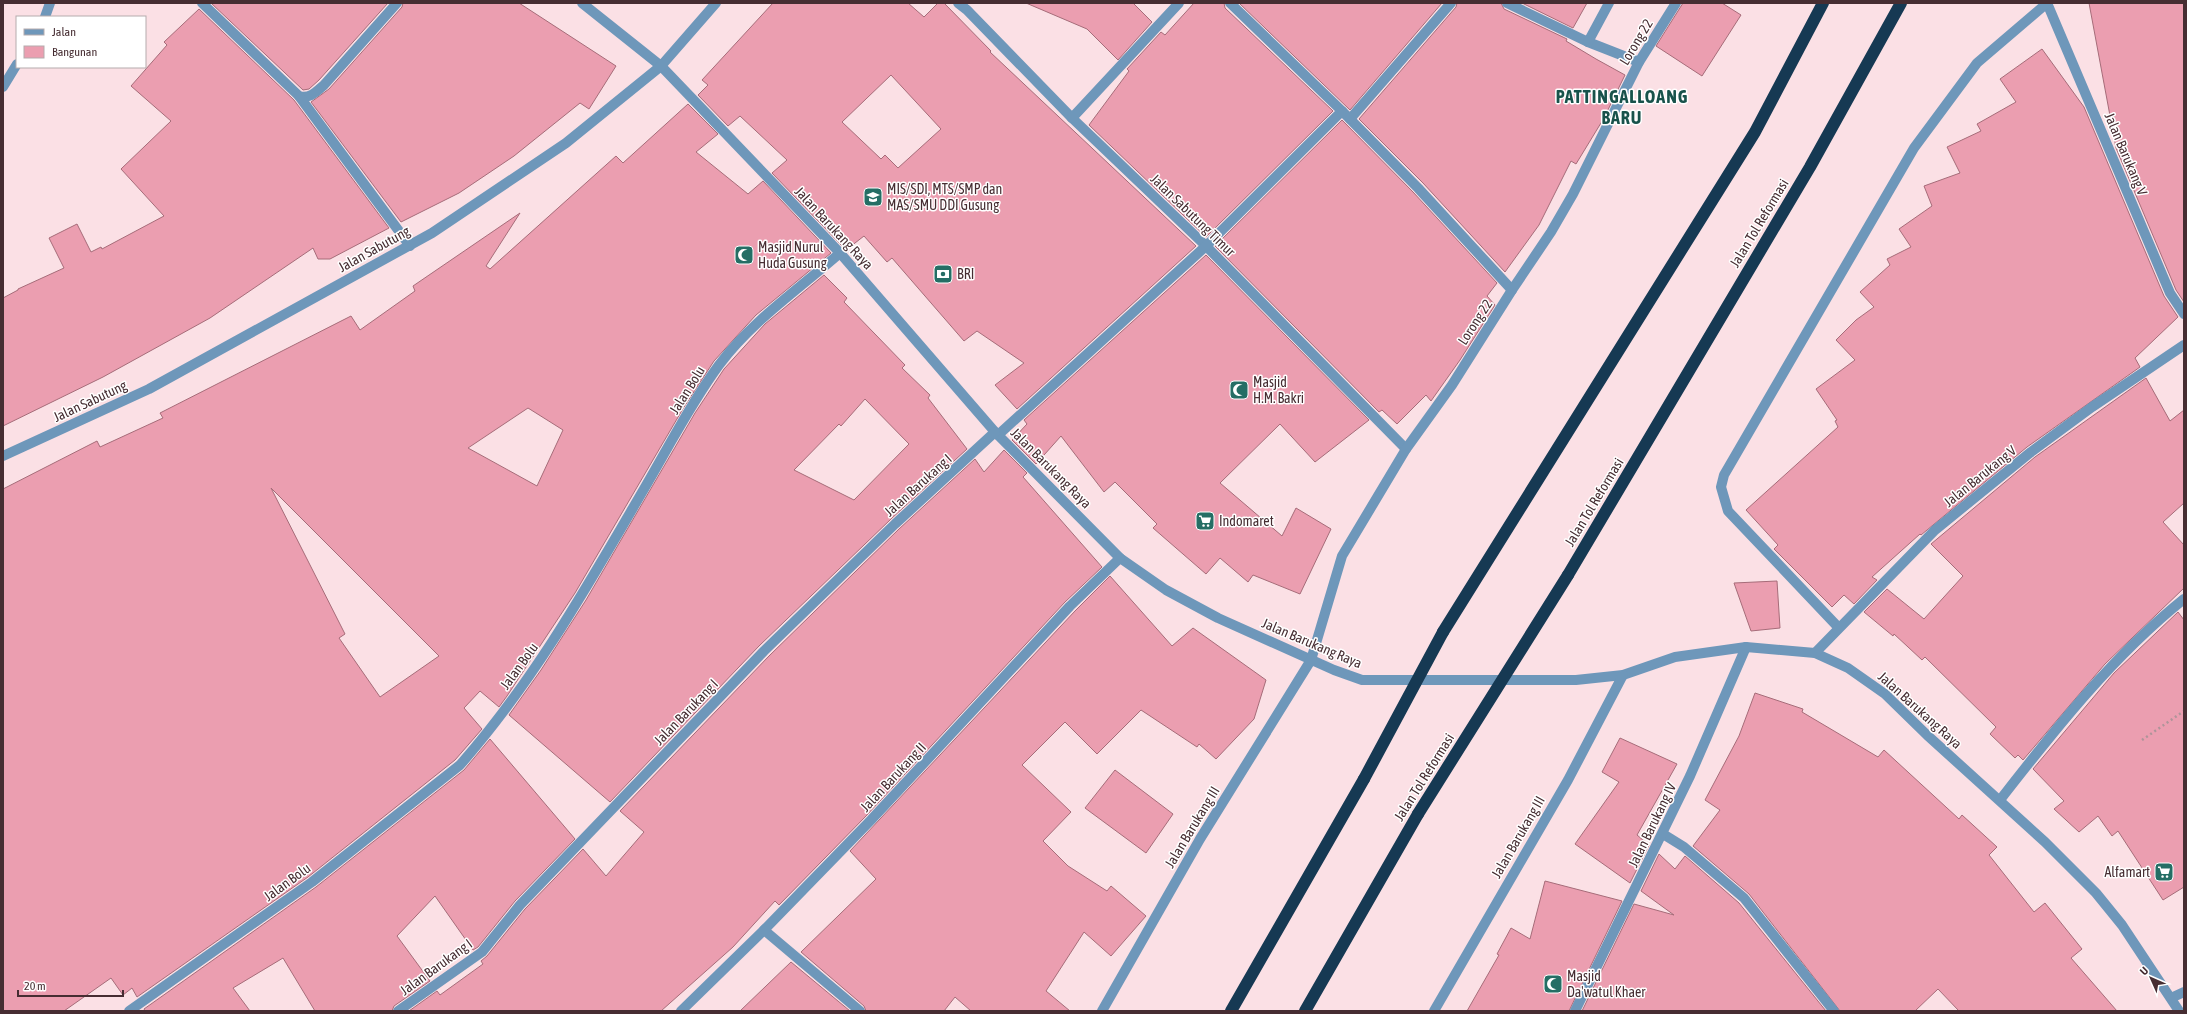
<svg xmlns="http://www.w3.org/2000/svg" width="2187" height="1014" font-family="'Asap Condensed',sans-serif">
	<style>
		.building { fill: #eb9eb0; stroke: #a66c79; fill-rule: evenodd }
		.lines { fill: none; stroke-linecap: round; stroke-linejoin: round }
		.path { stroke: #ae9499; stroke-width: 2.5; stroke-dasharray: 2 3; stroke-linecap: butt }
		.minor { stroke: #6e97ba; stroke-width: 10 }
		.highway { stroke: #163953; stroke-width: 12 }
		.highway-bridge { stroke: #163953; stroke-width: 12 }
		.labels { text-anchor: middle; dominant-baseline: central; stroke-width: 3; stroke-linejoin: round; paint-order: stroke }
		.street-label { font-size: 14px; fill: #462d32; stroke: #fff }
		.poi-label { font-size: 14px; fill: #462d32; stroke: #fff; text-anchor: start }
		.district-label { font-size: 18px; font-weight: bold; letter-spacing: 1px; fill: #18524b; stroke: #fff }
	</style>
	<rect width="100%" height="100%" fill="#fbe0e5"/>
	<!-- building -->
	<g class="building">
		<path d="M 211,3 L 388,3 L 319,80 L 309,89 L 303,90 Z"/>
		<path d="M 403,3 L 519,3 L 616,66 L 589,109 L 580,103 L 514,156 L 459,193 L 401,222 L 311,102 L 329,89 L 402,7 Z"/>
		<path d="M 773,3 L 908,3 L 924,17 L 938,3 L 944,3 L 991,51 L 990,52 L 1196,246 L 1017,409 L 995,385 L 1024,363 L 977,331 L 964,341 L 892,258 L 887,262 L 864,236 L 846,250 L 772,173 L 787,160 L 740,116 L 728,126 L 698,95 L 708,85 L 702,80 ZM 891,75 L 941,129 L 898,168 L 885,155 L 881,159 L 842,122 Z"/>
		<path d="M 1026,3 L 1133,3 L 1152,22 L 1118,60 L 1087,29 Z"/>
		<path d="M 1194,3 L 1224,3 L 1225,8 L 1333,111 L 1206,237 L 1089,125 L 1129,71 L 1127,69 L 1161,32 L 1165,35 Z"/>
		<path d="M 1239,3 L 1442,3 L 1350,110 Z"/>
		<path d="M 1457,3 L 1501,3 L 1504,9 L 1567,39 L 1566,41 L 1596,59 L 1625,75 L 1604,118 L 1576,164 L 1571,161 L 1539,225 L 1505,272 L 1423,183 L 1359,119 L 1456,7 Z"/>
		<path d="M 1522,3 L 1587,3 L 1573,28 Z"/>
		<path d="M 1683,3 L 1722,3 L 1741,15 L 1702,76 L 1656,46 Z"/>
		<path d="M 2089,3 L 2184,3 L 2184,302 L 2176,290 L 2116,148 Z"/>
		<path d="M 199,9 L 294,100 L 389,228 L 330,259 L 318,259 L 313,248 L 210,318 L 103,377 L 3,426 L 3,298 L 18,290 L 18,289 L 64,268 L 49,238 L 77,224 L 91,252 L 101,247 L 102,249 L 164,216 L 121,169 L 171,121 L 131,86 L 167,45 L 164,42 Z"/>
		<path d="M 2042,49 L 2084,107 L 2164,296 L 2178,317 L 2135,358 L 2140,367 L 2027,447 L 1921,535 L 1920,534 L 1872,577 L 1877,580 L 1854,604 L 1844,595 L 1832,607 L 1774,549 L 1778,545 L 1746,510 L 1838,427 L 1835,421 L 1837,420 L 1816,389 L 1855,360 L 1836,340 L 1856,320 L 1874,307 L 1860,292 L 1890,265 L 1887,259 L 1911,247 L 1899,229 L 1932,206 L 1924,186 L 1960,173 L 1947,147 L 1981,131 L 1977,124 L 2016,102 L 2000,79 Z"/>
		<path d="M 688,104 L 718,134 L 696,152 L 748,194 L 763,181 L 831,253 L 756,315 L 714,361 L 684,407 L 575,593 L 507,696 L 499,707 L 480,691 L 464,708 L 482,729 L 455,760 L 308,877 L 137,997 L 132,988 L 123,995 L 111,978 L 64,1011 L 3,1011 L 3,489 L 97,441 L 100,447 L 163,418 L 160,413 L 351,316 L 360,330 L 415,291 L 413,286 L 520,213 L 486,266 L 490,269 L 616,156 L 623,163 ZM 528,408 L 563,430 L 537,486 L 468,448 ZM 271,488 L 439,656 L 380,697 L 339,638 L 345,634 Z"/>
		<path d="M 1342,120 L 1413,192 L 1497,283 L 1487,296 L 1495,305 L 1460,360 L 1431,401 L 1426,395 L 1397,424 L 1382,410 L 1379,412 L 1215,246 Z"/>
		<path d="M 1206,255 L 1369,420 L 1315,462 L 1280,424 L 1220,483 L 1282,536 L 1296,508 L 1331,529 L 1300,594 L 1253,575 L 1248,582 L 1220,558 L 1206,574 L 1153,528 L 1157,524 L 1115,482 L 1104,492 L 1061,436 L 1036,464 L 1012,440 L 1027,424 L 1024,420 Z"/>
		<path d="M 824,275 L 847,298 L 844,302 L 905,365 L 902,368 L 930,395 L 928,398 L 967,449 L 891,519 L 759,646 L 610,802 L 509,715 L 541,670 L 586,600 L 695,413 L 724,369 L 765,324 ZM 865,399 L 909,444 L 854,500 L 794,470 L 839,424 L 841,426 Z"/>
		<path d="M 2146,378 L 2170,421 L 2184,410 L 2184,503 L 2163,522 L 2184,545 L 2184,588 L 2105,664 L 2023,760 L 2018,755 L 2015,758 L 1990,734 L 1996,727 L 1925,657 L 1922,660 L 1894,634 L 1893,636 L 1864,612 L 1887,589 L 1924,619 L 1963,576 L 1931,544 L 2035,457 Z"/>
		<path d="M 1004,450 L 1027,473 L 1023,477 L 1102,567 L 1065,602 L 866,816 L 779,905 L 775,901 L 733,947 L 661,1011 L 409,1011 L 437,991 L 440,995 L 483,964 L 481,961 L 487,956 L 525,909 L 583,849 L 606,876 L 644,832 L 620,811 L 769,656 L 899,529 L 975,459 L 984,472 Z"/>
		<path d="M 1110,576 L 1172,646 L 1193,628 L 1266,680 L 1254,719 L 1216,759 L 1199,744 L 1197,747 L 1141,710 L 1097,754 L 1065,722 L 1022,765 L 1071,812 L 1043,841 L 1068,866 L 1107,891 L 1111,886 L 1146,916 L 1111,956 L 1084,932 L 1046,991 L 1070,1011 L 971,1011 L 955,997 L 944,1011 L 866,1011 L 864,1006 L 801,952 L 876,879 L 850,851 L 1075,611 Z"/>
		<path d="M 1777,581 L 1780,628 L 1751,631 L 1734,583 Z"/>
		<path d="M 2178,612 L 2184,620 L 2184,887 L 2163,900 L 2118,831 L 2112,836 L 2098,816 L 2079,832 L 2054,809 L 2064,801 L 2033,769 L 2114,673 Z"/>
		<path d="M 1755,693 L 1803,709 L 1802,712 L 1878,757 L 1884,750 L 1959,819 L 1962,815 L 1997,847 L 1989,855 L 2034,912 L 2045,903 L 2082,949 L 2071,958 L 2117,1011 L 1959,1011 L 1938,989 L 1915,1011 L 1840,1011 L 1749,894 L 1693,846 L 1720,810 L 1705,800 L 1739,736 Z"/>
		<path d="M 1620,738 L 1677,764 L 1637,835 L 1649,845 L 1630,883 L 1575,844 L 1619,782 L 1602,772 Z"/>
		<path d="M 490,739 L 575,839 L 515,901 L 478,947 L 473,950 L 435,896 L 397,936 L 430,981 L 394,1006 L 392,1011 L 315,1011 L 283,958 L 233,988 L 250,1011 L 145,1011 L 144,1009 L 316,887 L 464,770 Z"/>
		<path d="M 1115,770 L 1173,814 L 1146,853 L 1085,808 Z"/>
		<path d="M 1659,854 L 1675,869 L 1685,856 L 1739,903 L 1826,1011 L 1582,1011 L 1634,904 L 1674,915 L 1641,891 Z"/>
		<path d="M 1545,881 L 1622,901 L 1569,1011 L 1467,1011 L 1499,955 L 1497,954 L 1511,928 L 1530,939 Z"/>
		<path d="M 791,962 L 850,1011 L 740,1011 Z"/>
	</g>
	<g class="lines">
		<!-- path -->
		<path class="path" d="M 2142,740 L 2184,711"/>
		<!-- minor -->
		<g class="minor">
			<path d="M 202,3 L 299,96 C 310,99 316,92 324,85 L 397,3"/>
			<path d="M 582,3 L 661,66 L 840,253 L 995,432 L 1120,558 L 1166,590 L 1218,618 L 1334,670 L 1362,680 L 1576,680 L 1623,675 L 1675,657 L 1746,647 L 1815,653 L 1848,668 L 1885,694 L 1927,735 L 2045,842 L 2096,893 L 2122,925 L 2179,1011"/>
			<path d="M 958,3 L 967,10 L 1072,118 L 1206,246 L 1406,449"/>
			<path d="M 1507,3 L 1588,42 L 1639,62"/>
			<path d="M 2047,3 L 2170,293 L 2184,314"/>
			<path d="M 45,17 L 50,3"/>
			<path d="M 1588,42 L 1609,3"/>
			<path d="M 3,87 L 17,64"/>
			<path d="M 299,96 L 410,246"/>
			<path d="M 1342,111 L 1418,188 L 1512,290"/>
			<path d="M 1072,118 L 1179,3"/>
			<path d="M 1350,119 L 1451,3"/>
			<path d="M 998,435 L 1206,246 L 1342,111 L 1230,3"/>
			<path d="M 3,456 L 149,389 L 432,233 L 566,143 L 661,66 L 716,3"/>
			<path d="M 1838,627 L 1728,511 L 1721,487 L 1724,475 L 1914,148 L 1977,63 L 2046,4"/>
			<path d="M 1815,653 L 1935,530 L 2031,452 L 2092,407 L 2184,345"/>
			<path d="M 2000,800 C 2056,728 2113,656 2184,599"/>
			<path d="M 1663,834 L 1684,847 L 1744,898 L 1834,1011"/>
			<path d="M 764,930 L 860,1011"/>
			<path d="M 2171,998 L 2184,992"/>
			<path d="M 129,1011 L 312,882 L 460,765 C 534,681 588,585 644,489 C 668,448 691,403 719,365 C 752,321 799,289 840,253"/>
			<path d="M 398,1011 L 482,952 L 520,905 L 764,651 L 895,524 L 995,432"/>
			<path d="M 681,1011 L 764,930 L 871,820 L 1070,606 L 1120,558"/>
			<path d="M 1102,1011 L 1200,839 L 1311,660 L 1342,556 L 1406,449 L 1452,385 L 1512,290 L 1551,232 L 1573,194 L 1639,62 L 1676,3"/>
			<path d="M 1434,1011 L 1568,780 L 1623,675"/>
			<path d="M 1575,1011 L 1690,776 L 1746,647"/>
		</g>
		<!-- highway -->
		<g class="highway">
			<path d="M 1568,575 L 1810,167 L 1901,3"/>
			<path d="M 1443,632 L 1755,132 L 1823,3"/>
			<path d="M 1231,1011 L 1364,779"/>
			<path d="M 1305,1011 L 1418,814"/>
		</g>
		<!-- highway-bridge -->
		<g class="highway-bridge">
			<path d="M 1364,779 L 1443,632"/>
			<path d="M 1418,814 L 1568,575"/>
		</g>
	</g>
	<!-- icons -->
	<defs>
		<symbol id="school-square" viewBox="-11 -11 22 22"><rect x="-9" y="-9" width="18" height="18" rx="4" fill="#256e65" stroke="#fff"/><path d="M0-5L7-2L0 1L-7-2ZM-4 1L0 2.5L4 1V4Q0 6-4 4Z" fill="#fff"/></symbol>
		<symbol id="mosque-square" viewBox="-11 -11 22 22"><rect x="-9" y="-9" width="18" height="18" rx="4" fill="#256e65" stroke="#fff"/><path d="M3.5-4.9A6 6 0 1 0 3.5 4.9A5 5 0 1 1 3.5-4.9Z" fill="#fff"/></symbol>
		<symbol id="bank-square" viewBox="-11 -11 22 22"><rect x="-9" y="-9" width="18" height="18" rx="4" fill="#256e65" stroke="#fff"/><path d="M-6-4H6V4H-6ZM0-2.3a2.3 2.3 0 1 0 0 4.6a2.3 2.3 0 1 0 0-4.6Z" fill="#fff"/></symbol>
		<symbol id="supermarket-square" viewBox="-11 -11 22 22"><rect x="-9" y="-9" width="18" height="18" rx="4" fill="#256e65" stroke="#fff"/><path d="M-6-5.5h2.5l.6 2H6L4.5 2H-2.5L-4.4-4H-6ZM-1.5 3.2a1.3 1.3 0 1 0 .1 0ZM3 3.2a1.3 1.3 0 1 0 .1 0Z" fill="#fff"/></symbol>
	</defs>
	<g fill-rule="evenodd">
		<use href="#school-square" x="862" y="186" width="22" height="22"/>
		<use href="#mosque-square" x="733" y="244" width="22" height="22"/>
		<use href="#bank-square" x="932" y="263" width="22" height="22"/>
		<use href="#mosque-square" x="1228" y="379" width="22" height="22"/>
		<use href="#supermarket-square" x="1194" y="510" width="22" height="22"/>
		<use href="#supermarket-square" x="2153" y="861" width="22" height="22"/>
		<use href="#mosque-square" x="1542" y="973" width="22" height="22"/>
	</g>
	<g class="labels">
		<!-- street labels -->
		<g class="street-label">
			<text transform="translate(1636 42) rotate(-59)">Lorong 22</text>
			<text transform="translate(2126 154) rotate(67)">Jalan Barukang V</text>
			<text transform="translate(1193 215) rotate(44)">Jalan Sabutung Timur</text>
			<text transform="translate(1759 223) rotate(-59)">Jalan Tol Reformasi</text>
			<text transform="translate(834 228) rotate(47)">Jalan Barukang Raya</text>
			<text transform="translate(374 249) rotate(-29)">Jalan Sabutung</text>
			<text transform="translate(1475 322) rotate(-57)">Lorong 22</text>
			<text transform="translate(687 390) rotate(-58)">Jalan Bolu</text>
			<text transform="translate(90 401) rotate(-25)">Jalan Sabutung</text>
			<text transform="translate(1051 468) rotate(45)">Jalan Barukang Raya</text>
			<text transform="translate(1980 476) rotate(-39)">Jalan Barukang V</text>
			<text transform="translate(918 485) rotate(-42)">Jalan Barukang I</text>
			<text transform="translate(1594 502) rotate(-59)">Jalan Tol Reformasi</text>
			<text transform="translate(1312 643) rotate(23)">Jalan Barukang Raya</text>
			<text transform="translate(519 666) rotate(-54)">Jalan Bolu</text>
			<text transform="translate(1920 710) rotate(42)">Jalan Barukang Raya</text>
			<text transform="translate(686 712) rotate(-46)">Jalan Barukang I</text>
			<text transform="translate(893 777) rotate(-47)">Jalan Barukang II</text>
			<text transform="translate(1424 777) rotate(-58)">Jalan Tol Reformasi</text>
			<text transform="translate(1652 825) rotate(-64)">Jalan Barukang IV</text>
			<text transform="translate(1192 827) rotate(-59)">Jalan Barukang III</text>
			<text transform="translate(1518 837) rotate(-60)">Jalan Barukang III</text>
			<text transform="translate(287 882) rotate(-36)">Jalan Bolu</text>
			<text transform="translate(436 967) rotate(-36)">Jalan Barukang I</text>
		</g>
		<!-- poi labels -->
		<g class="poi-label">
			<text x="887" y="189">MIS/SDI, MTS/SMP dan<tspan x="887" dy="16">MAS/SMU DDI Gusung</tspan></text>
			<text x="758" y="247">Masjid Nurul<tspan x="758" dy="16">Huda Gusung</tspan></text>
			<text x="957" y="274">BRI</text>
			<text x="1253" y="382">Masjid<tspan x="1253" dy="16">H.M. Bakri</tspan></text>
			<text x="1219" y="521">Indomaret</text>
			<text x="2150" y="872" text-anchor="end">Alfamart</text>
			<text x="1567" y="976">Masjid<tspan x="1567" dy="16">Da'watul Khaer</tspan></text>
		</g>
		<!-- district labels -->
		<g class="district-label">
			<text x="1622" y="96">PATTINGALLOANG<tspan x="1622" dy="21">BARU</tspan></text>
		</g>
	</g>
	<!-- border -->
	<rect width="2187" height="1014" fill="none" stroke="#462d32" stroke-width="8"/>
	<!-- legend -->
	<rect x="16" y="16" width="130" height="52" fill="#ffffff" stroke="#b5abad"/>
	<rect x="24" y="29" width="20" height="6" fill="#6e97ba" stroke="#b5abad"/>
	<text x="52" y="36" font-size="12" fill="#462d32">Jalan</text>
	<rect x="24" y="46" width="20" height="12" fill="#eb9eb0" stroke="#b5abad"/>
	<text x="52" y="56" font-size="12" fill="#462d32">Bangunan</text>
	<!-- north arrow -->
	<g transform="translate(2151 978) rotate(315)" stroke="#ffffff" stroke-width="3" paint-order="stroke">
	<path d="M0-3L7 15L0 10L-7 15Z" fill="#462d32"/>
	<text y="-6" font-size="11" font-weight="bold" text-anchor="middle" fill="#462d32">U</text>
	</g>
	<!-- scale -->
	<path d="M18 990v6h105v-6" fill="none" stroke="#462d32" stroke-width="2"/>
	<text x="24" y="990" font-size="12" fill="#462d32" stroke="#ffffff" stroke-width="3" paint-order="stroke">20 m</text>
</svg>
